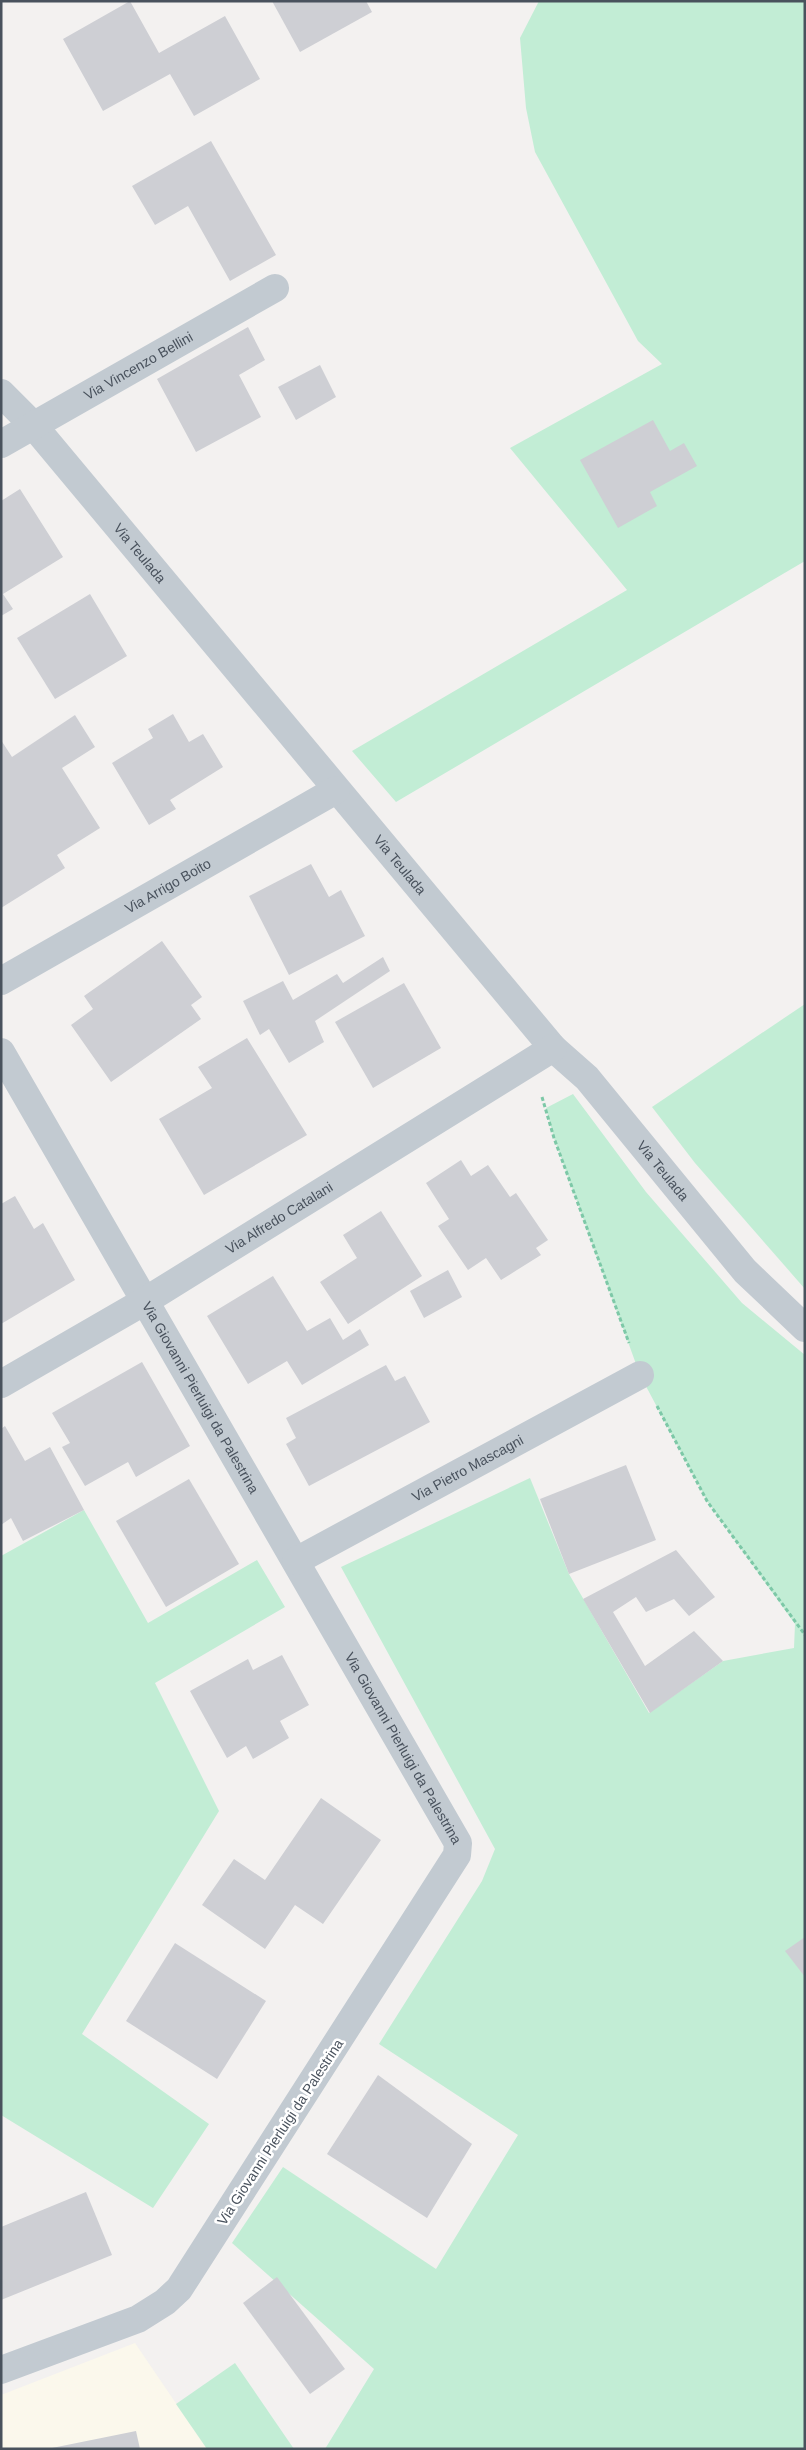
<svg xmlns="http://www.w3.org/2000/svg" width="806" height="2450" font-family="Helvetica,sans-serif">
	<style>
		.commercial { fill: #fbf8ec }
		.green { fill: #c2edd5 }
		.building { fill: #cecfd4 }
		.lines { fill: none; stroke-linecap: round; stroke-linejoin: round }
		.path { stroke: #7dc8a7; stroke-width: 3; stroke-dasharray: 4 2.5; stroke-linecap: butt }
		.minor { stroke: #c2cad1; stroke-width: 28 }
		.labels { text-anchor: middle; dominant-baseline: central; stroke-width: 5; stroke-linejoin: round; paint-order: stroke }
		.street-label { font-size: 14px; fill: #49525d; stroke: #fff }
	</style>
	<rect width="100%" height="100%" fill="#f3f1f0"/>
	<!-- commercial -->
	<path class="commercial" d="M 135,2343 L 207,2449 L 1,2449 L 1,2395 Z"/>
	<!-- green -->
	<g class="green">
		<path d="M 539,1 L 805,1 L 805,561 L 396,802 L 352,751 L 627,590 L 510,448 L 662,364 L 638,341 L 535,152 L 526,108 L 520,38 Z"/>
		<path d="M 805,1004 L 805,1289 L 695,1163 L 652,1107 Z"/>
		<path d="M 573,1094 L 646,1192 L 742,1303 L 805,1355 L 805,2449 L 325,2449 L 374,2369 L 232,2243 L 283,2167 L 436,2269 L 518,2135 L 379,2044 L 482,1881 L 495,1849 L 341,1567 L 530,1478 L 569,1574 L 649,1713 L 723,1661 L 794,1648 L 795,1624 L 707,1501 L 640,1375 L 554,1138 L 546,1108 Z"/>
		<path d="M 84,1510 L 148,1623 L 257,1560 L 285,1607 L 155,1683 L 219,1811 L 82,2034 L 209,2124 L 153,2208 L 1,2115 L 1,1556 Z"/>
		<path d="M 235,2363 L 294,2449 L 207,2449 L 176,2404 Z"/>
	</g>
	<!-- building -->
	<g class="building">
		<path d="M 130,1 L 159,53 L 225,16 L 260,79 L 194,116 L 170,74 L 103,111 L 63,39 Z"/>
		<path d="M 272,1 L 366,1 L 372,12 L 300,52 Z"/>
		<path d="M 211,141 L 276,255 L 230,281 L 188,206 L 155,225 L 132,186 Z"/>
		<path d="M 248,327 L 265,360 L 239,375 L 261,417 L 196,452 L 157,379 Z"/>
		<path d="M 320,365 L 336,397 L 296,420 L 278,387 Z"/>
		<path d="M 653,420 L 670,451 L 684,443 L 697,466 L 650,492 L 657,506 L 618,528 L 580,460 Z"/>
		<path d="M 20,489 L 63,557 L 3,594 L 13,609 L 1,616 L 1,501 Z"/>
		<path d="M 90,594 L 127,656 L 55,699 L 17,638 Z"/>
		<path d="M 173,714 L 189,742 L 203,734 L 223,767 L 170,800 L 176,809 L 149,825 L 112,763 L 153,738 L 148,729 Z"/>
		<path d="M 75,715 L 95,747 L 62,768 L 100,828 L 57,855 L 65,868 L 1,908 L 1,740 L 12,757 Z"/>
		<path d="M 311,864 L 329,897 L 341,890 L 365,936 L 289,975 L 249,896 Z"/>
		<path d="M 162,941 L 202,997 L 191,1005 L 201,1019 L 111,1082 L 71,1025 L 93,1009 L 84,996 Z"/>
		<path d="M 383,957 L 390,971 L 315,1021 L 324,1042 L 289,1063 L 269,1029 L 260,1035 L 243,1001 L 283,981 L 293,1000 L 337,974 L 343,983 Z"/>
		<path d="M 404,983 L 441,1048 L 373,1088 L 335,1022 Z"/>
		<path d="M 247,1038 L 307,1135 L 204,1195 L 159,1119 L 212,1088 L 198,1067 Z"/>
		<path d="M 461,1160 L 471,1176 L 488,1165 L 510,1197 L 516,1193 L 548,1240 L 536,1248 L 541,1255 L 501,1280 L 486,1258 L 468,1270 L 438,1226 L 449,1219 L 426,1183 Z"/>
		<path d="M 15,1196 L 34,1229 L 43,1223 L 75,1280 L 1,1324 L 1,1204 Z"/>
		<path d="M 381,1211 L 422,1276 L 348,1324 L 320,1282 L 357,1258 L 343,1235 Z"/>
		<path d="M 448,1270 L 462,1297 L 424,1318 L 410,1291 Z"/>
		<path d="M 273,1276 L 307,1331 L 330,1318 L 343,1340 L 360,1329 L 369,1345 L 302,1385 L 287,1361 L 248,1384 L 207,1316 Z"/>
		<path d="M 142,1362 L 190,1446 L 136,1477 L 128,1462 L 85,1486 L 62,1447 L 70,1443 L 52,1413 Z"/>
		<path d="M 386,1365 L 395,1381 L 405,1376 L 430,1422 L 309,1486 L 286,1444 L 296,1438 L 286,1418 Z"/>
		<path d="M 5,1426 L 25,1461 L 50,1447 L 84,1510 L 23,1541 L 11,1518 L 1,1525 L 1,1429 Z"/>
		<path d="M 626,1465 L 656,1540 L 569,1574 L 540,1499 Z"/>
		<path d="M 189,1479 L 239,1564 L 166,1607 L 116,1521 Z"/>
		<path d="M 676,1550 L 715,1597 L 689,1616 L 674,1599 L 646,1612 L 636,1597 L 613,1612 L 645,1666 L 694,1631 L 723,1661 L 650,1713 L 583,1599 Z"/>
		<path d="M 282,1655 L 309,1705 L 280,1721 L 289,1738 L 253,1759 L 246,1746 L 227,1758 L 190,1691 L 248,1659 L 253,1670 Z"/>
		<path d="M 321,1798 L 381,1840 L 323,1924 L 295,1905 L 265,1949 L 202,1905 L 234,1859 L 265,1880 Z"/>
		<path d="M 805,1937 L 805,1977 L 785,1951 Z"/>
		<path d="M 175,1943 L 266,2001 L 217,2079 L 126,2021 Z"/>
		<path d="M 378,2075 L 472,2144 L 427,2218 L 327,2154 Z"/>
		<path d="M 86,2192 L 112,2255 L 1,2300 L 1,2227 Z"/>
		<path d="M 277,2277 L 345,2369 L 310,2394 L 243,2303 Z"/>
		<path d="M 136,2431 L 140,2449 L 52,2449 L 52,2448 Z"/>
	</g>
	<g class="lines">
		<!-- path -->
		<g class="path">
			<path d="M 542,1097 L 554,1138 L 629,1343"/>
			<path d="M 657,1406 L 707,1501 L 805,1635"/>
		</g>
		<!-- minor -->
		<g class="minor">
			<path id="s1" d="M 1,393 L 33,425 L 553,1048 L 587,1078 L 745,1271 L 805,1328"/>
			<path id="s2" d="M 1,444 L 275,288"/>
			<path id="s3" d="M 1,981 L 336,790"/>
			<path id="s4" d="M 1,1052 L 458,1843 L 457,1855 L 179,2289 L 165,2302 L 138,2319 L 1,2370"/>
			<path id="s5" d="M 1,1384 L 145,1301 L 553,1048"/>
			<path id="s6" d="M 296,1561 L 640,1375"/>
		</g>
	</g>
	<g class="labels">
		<!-- street labels -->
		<g class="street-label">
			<text stroke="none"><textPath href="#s2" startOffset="158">Via Vincenzo Bellini</textPath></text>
			<text stroke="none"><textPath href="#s1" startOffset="212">Via Teulada</textPath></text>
			<text stroke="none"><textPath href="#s1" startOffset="618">Via Teulada</textPath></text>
			<text stroke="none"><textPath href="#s3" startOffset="192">Via Arrigo Boito</textPath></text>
			<text stroke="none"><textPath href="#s1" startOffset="1022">Via Teulada</textPath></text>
			<text stroke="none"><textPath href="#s5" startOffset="324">Via Alfredo Catalani</textPath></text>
			<text stroke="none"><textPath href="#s4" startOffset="399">Via Giovanni Pierluigi da Palestrina</textPath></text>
			<text stroke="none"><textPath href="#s6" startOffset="195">Via Pietro Mascagni</textPath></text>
			<text stroke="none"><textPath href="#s4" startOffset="804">Via Giovanni Pierluigi da Palestrina</textPath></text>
			<text transform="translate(280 2132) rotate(-57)">Via Giovanni Pierluigi da Palestrina</text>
		</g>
	</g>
	<!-- border -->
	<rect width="806" height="2450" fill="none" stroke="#49525d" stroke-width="5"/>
</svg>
